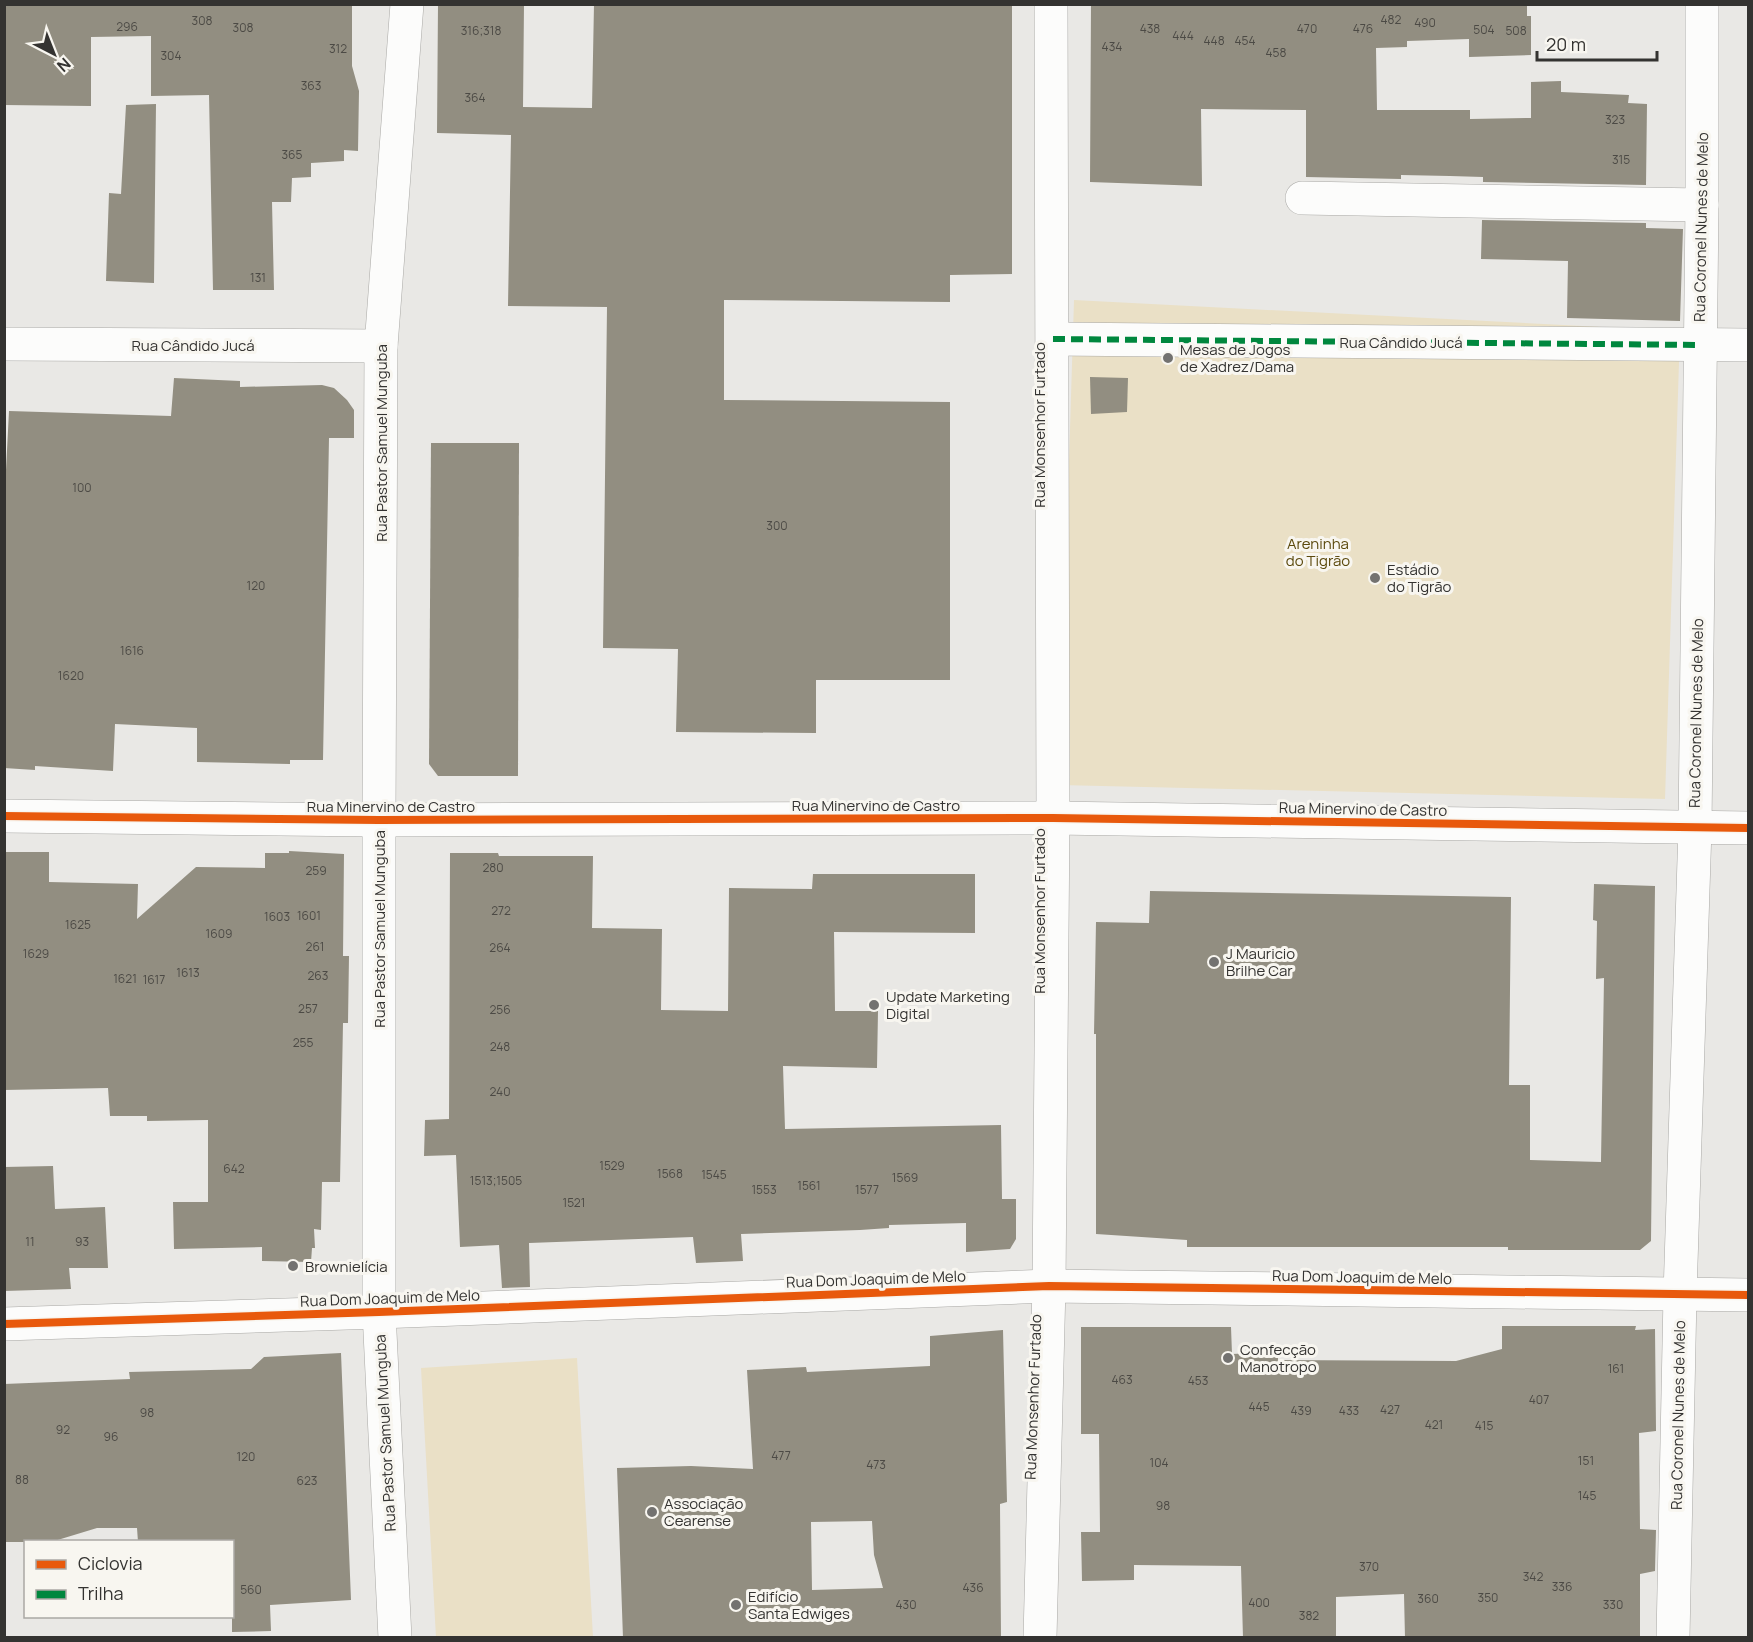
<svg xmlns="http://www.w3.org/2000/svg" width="1753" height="1642" font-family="Manrope,sans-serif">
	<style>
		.green { fill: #eae0c6 }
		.building { fill: #928e81; fill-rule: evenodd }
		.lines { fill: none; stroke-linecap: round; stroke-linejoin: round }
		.minor-casing { stroke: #a9a8a5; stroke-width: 34 }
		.minor { stroke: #fcfcfb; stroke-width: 33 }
		.quiet { stroke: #00873e; stroke-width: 6; stroke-dasharray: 12 6; stroke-linecap: butt }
		.cycleway-casing { stroke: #f8f6f0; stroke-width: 11 }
		.cycleway { stroke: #e8590c; stroke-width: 8 }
		.poi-dot { fill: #737270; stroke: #f8f6f0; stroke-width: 2 }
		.labels { text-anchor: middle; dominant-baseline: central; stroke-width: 6; stroke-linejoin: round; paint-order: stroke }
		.number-label { font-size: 12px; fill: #4c4a45 }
		.street-label { font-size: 15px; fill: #343331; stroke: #f8f6f0 }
		.poi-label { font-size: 15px; fill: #343331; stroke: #f8f6f0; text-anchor: start }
		.park-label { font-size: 15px; fill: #5b490d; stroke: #f8f6f0 }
	</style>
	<rect width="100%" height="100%" fill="#e9e8e5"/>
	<!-- green -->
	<g class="green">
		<path d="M 1074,300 L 1680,331 L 1665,799 L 1059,785 Z"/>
		<path d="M 577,1358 L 593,1637 L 436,1637 L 421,1368 Z"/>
	</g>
	<!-- building -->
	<g class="building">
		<path d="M 4,4 L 352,4 L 352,66 L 359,91 L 358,151 L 344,150 L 344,161 L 311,163 L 311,177 L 292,178 L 291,202 L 272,202 L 274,290 L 213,290 L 209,95 L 151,96 L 151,36 L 91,37 L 91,106 L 4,105 Z"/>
		<path d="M 438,4 L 524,4 L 523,107 L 592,108 L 594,4 L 1012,4 L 1012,274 L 950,275 L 950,302 L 724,300 L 724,400 L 950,402 L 950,680 L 816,680 L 816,733 L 676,732 L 678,649 L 603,648 L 607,307 L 508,306 L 511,135 L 437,133 Z"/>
		<path d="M 1091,4 L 1527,4 L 1527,16 L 1531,16 L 1531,55 L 1469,57 L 1469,39 L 1407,41 L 1407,47 L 1376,48 L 1377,110 L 1470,110 L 1470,119 L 1531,118 L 1531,82 L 1561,81 L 1561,92 L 1629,95 L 1628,103 L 1647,104 L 1646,185 L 1483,182 L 1483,177 L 1450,176 L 1401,175 L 1401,179 L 1306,177 L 1306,110 L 1201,109 L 1202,186 L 1090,182 Z"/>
		<path d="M 156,104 L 154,283 L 106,281 L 109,193 L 121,194 L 126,105 Z"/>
		<path d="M 1482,220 L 1646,223 L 1646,228 L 1683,229 L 1680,321 L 1567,318 L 1568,261 L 1481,259 Z"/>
		<path d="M 1090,377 L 1128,378 L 1127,412 L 1091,414 Z"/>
		<path d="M 174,378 L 240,381 L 240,387 L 322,385 L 334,388 L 347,400 L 354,410 L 354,438 L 329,438 L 323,760 L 290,760 L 290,764 L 197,762 L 197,728 L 115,724 L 113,771 L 35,766 L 35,770 L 4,768 L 4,509 L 9,411 L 171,416 Z"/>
		<path d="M 431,443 L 519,443 L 518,776 L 438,776 L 429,764 Z"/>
		<path d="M 289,851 L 344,854 L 343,956 L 349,956 L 348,1023 L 343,1023 L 340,1182 L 322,1182 L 321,1230 L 314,1229 L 315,1248 L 312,1248 L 311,1262 L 262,1261 L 262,1247 L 174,1249 L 173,1202 L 208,1202 L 208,1120 L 147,1121 L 147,1116 L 110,1116 L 108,1088 L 4,1090 L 4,852 L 49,852 L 49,882 L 138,884 L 137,919 L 196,867 L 265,868 L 265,853 L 289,853 Z"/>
		<path d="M 450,853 L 498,853 L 499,856 L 593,856 L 592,928 L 662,929 L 661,1010 L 728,1011 L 729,888 L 812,889 L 813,874 L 975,874 L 975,933 L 834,932 L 835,1011 L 878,1011 L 877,1068 L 783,1066 L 785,1129 L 1001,1125 L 1002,1199 L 1016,1199 L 1016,1239 L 1010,1249 L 966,1252 L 966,1223 L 889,1225 L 889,1228 L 860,1230 L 741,1234 L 743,1261 L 696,1263 L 693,1237 L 529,1243 L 530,1287 L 502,1288 L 499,1245 L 460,1247 L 456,1155 L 424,1156 L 425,1120 L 449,1119 Z"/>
		<path d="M 1594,884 L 1655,886 L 1651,1241 L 1640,1250 L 1508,1250 L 1508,1247 L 1187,1247 L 1187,1240 L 1096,1234 L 1096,1034 L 1094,1034 L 1096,922 L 1149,923 L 1150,891 L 1511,897 L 1509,1085 L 1530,1085 L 1530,1160 L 1601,1162 L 1604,978 L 1596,979 L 1597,921 L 1593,920 Z"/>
		<path d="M 53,1166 L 55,1209 L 105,1207 L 108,1268 L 69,1268 L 71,1289 L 4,1291 L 4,1167 Z"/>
		<path d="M 1502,1326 L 1636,1326 L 1635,1330 L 1655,1329 L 1656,1431 L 1639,1433 L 1640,1529 L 1656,1530 L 1655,1571 L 1640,1574 L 1640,1638 L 1405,1638 L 1404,1594 L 1336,1597 L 1336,1638 L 1243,1638 L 1241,1566 L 1134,1565 L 1134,1580 L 1082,1581 L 1081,1532 L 1100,1532 L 1099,1434 L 1081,1434 L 1081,1327 L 1231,1327 L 1232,1354 L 1278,1352 L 1278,1360 L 1456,1361 L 1502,1349 Z"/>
		<path d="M 1003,1330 L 1007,1502 L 1000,1504 L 1001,1638 L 623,1638 L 617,1468 L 691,1466 L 753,1469 L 747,1370 L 806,1367 L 807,1372 L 930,1366 L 930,1336 ZM 872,1521 L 874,1555 L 883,1588 L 812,1590 L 811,1522 Z"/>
		<path d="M 341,1353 L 351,1600 L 270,1605 L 271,1631 L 232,1632 L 232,1542 L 138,1542 L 137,1528 L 97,1528 L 51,1542 L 4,1542 L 4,1384 L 130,1379 L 129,1372 L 251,1369 L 264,1357 Z"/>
	</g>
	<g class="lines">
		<defs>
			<g id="minor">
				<path d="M 1302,198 L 1702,205"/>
				<path d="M 1053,339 L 1748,345"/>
				<path d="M 4,344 L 381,346"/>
				<path d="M 4,816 L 379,820 L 1053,818 L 1748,828"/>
				<path d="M 4,1324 L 379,1312 L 1049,1286 L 1748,1295"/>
				<path d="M 395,1638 L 379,1312 L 379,820 L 381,346 L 407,4"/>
				<path d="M 1040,1638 L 1049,1286 L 1053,818 L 1051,4"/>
				<path d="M 1673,1638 L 1680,1295 L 1695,828 L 1702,205 L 1702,4"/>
			</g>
		</defs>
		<!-- minor casing -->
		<use href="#minor" class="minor-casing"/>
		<!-- minor -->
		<use href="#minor" class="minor"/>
		<!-- quiet -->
		<path class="quiet" d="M 1053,339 L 1700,345"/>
		<defs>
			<g id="cycleway">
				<path d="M 4,816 L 379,820 L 1053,818 L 1748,828"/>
				<path d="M 4,1324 L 379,1312 L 1049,1286 L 1748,1295"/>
			</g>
		</defs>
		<!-- cycleway casing -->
		<use href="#cycleway" class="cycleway-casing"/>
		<!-- cycleway -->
		<use href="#cycleway" class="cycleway"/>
	</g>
	<!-- markers -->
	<g class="poi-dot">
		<circle cx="1168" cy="358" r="6"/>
		<circle cx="1375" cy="578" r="6"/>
		<circle cx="1214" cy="962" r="6"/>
		<circle cx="874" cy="1005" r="6"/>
		<circle cx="293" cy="1266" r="6"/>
		<circle cx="1228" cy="1358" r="6"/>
		<circle cx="652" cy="1512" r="6"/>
		<circle cx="736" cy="1605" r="6"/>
	</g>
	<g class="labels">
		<!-- number labels -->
		<g class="number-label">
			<text x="1391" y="19">482</text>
			<text x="202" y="20">308</text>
			<text x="1425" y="22">490</text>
			<text x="127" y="26">296</text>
			<text x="243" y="27">308</text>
			<text x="1150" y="28">438</text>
			<text x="1307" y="28">470</text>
			<text x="1363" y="28">476</text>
			<text x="1484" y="29">504</text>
			<text x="481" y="30">316;318</text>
			<text x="1516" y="30">508</text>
			<text x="1183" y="35">444</text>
			<text x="1214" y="40">448</text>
			<text x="1245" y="40">454</text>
			<text x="1112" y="46">434</text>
			<text x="338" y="48">312</text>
			<text x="1276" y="52">458</text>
			<text x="171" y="55">304</text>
			<text x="311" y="85">363</text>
			<text x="475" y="97">364</text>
			<text x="1615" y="119">323</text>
			<text x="292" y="154">365</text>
			<text x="1621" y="159">315</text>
			<text x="258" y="277">131</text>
			<text x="82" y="487">100</text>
			<text x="777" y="525">300</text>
			<text x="256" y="585">120</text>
			<text x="132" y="650">1616</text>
			<text x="71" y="675">1620</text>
			<text x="493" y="867">280</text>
			<text x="316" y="870">259</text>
			<text x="501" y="910">272</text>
			<text x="309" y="915">1601</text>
			<text x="277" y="916">1603</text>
			<text x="78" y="924">1625</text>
			<text x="219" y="933">1609</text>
			<text x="315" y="946">261</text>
			<text x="500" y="947">264</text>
			<text x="36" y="953">1629</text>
			<text x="188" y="972">1613</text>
			<text x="318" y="975">263</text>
			<text x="125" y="978">1621</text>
			<text x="154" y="979">1617</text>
			<text x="308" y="1008">257</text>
			<text x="500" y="1009">256</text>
			<text x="303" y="1042">255</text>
			<text x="500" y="1046">248</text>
			<text x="500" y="1091">240</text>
			<text x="612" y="1165">1529</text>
			<text x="234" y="1168">642</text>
			<text x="670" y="1173">1568</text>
			<text x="714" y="1174">1545</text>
			<text x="905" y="1177">1569</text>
			<text x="496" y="1180">1513;1505</text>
			<text x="809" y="1185">1561</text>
			<text x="764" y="1189">1553</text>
			<text x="867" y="1189">1577</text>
			<text x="574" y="1202">1521</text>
			<text x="30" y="1241">11</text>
			<text x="82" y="1241">93</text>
			<text x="1616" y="1368">161</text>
			<text x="1122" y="1379">463</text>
			<text x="1198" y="1380">453</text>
			<text x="1539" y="1399">407</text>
			<text x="1259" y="1406">445</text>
			<text x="1390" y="1409">427</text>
			<text x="1301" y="1410">439</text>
			<text x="1349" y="1410">433</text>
			<text x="147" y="1412">98</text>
			<text x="1434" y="1424">421</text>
			<text x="1484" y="1425">415</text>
			<text x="63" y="1429">92</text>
			<text x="111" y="1436">96</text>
			<text x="781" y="1455">477</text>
			<text x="246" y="1456">120</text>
			<text x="1586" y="1460">151</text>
			<text x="1159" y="1462">104</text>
			<text x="876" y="1464">473</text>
			<text x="22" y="1479">88</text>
			<text x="307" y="1480">623</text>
			<text x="1587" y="1495">145</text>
			<text x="1163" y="1505">98</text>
			<text x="1369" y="1566">370</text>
			<text x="1533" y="1576">342</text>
			<text x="1562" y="1586">336</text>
			<text x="973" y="1587">436</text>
			<text x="251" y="1589">560</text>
			<text x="1488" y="1597">350</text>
			<text x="1428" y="1598">360</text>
			<text x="1259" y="1602">400</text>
			<text x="906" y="1604">430</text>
			<text x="1613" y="1604">330</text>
			<text x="1309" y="1615">382</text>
		</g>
		<!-- street labels -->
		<g class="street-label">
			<text transform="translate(1701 227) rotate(-89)">Rua Coronel Nunes de Melo</text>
			<text x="1401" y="342">Rua Cândido Jucá</text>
			<text x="193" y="345">Rua Cândido Jucá</text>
			<text transform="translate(1039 425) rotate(-90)">Rua Monsenhor Furtado</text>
			<text transform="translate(381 443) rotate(-90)">Rua Pastor Samuel Munguba</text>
			<text transform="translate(1696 713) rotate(-89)">Rua Coronel Nunes de Melo</text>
			<text x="876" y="805">Rua Minervino de Castro</text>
			<text x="391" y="806">Rua Minervino de Castro</text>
			<text transform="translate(1363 809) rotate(1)">Rua Minervino de Castro</text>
			<text transform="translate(1039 911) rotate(-90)">Rua Monsenhor Furtado</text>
			<text transform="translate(379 929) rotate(-90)">Rua Pastor Samuel Munguba</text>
			<text transform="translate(1362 1277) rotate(1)">Rua Dom Joaquim de Melo</text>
			<text transform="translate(876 1279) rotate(-2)">Rua Dom Joaquim de Melo</text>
			<text transform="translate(390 1298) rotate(-2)">Rua Dom Joaquim de Melo</text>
			<text transform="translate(1033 1397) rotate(-88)">Rua Monsenhor Furtado</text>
			<text transform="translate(1678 1415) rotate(-89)">Rua Coronel Nunes de Melo</text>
			<text transform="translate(385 1433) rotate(-93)">Rua Pastor Samuel Munguba</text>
		</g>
		<!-- poi labels -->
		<g class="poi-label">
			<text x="1180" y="349">Mesas de Jogos<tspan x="1180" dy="17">de Xadrez/Dama</tspan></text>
			<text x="1387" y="569">Estádio<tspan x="1387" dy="17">do Tigrão</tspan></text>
			<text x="1226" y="953">J Mauricio<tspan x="1226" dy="17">Brilhe Car</tspan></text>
			<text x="886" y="996">Update Marketing<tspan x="886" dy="17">Digital</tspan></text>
			<text x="305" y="1266">Brownielícia</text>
			<text x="1240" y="1349">Confecção<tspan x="1240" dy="17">Manotropo</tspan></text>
			<text x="664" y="1503">Associação<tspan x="664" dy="17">Cearense</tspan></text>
			<text x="748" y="1596">Edifício<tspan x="748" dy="17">Santa Edwiges</tspan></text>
		</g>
		<!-- park labels -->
		<g class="park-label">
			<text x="1318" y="543">Areninha<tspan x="1318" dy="17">do Tigrão</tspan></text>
		</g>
	</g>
	<!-- border -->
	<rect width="1753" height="1642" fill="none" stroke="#343331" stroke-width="12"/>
	<!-- legend -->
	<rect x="24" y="1540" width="210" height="78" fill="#f8f6f0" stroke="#aaa8a4" stroke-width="1.5"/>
	<rect x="36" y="1560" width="30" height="9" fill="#e8590c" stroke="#aaa8a4" stroke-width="1.5"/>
	<text x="78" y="1570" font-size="18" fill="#343331">Ciclovia</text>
	<rect x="36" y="1590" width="30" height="9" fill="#00873e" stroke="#aaa8a4" stroke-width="1.5"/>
	<text x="78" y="1600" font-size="18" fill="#343331">Trilha</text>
	<!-- north arrow -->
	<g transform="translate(54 54) rotate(138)" stroke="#f8f6f0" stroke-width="4.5" paint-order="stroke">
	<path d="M0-4.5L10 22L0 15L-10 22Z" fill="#343331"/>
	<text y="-9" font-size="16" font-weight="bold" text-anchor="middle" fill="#343331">N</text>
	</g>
	<!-- scale -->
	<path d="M1537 51v9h120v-9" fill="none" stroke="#343331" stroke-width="3"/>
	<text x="1546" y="51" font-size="18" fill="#343331" stroke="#f8f6f0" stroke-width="4.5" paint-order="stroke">20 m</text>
</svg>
